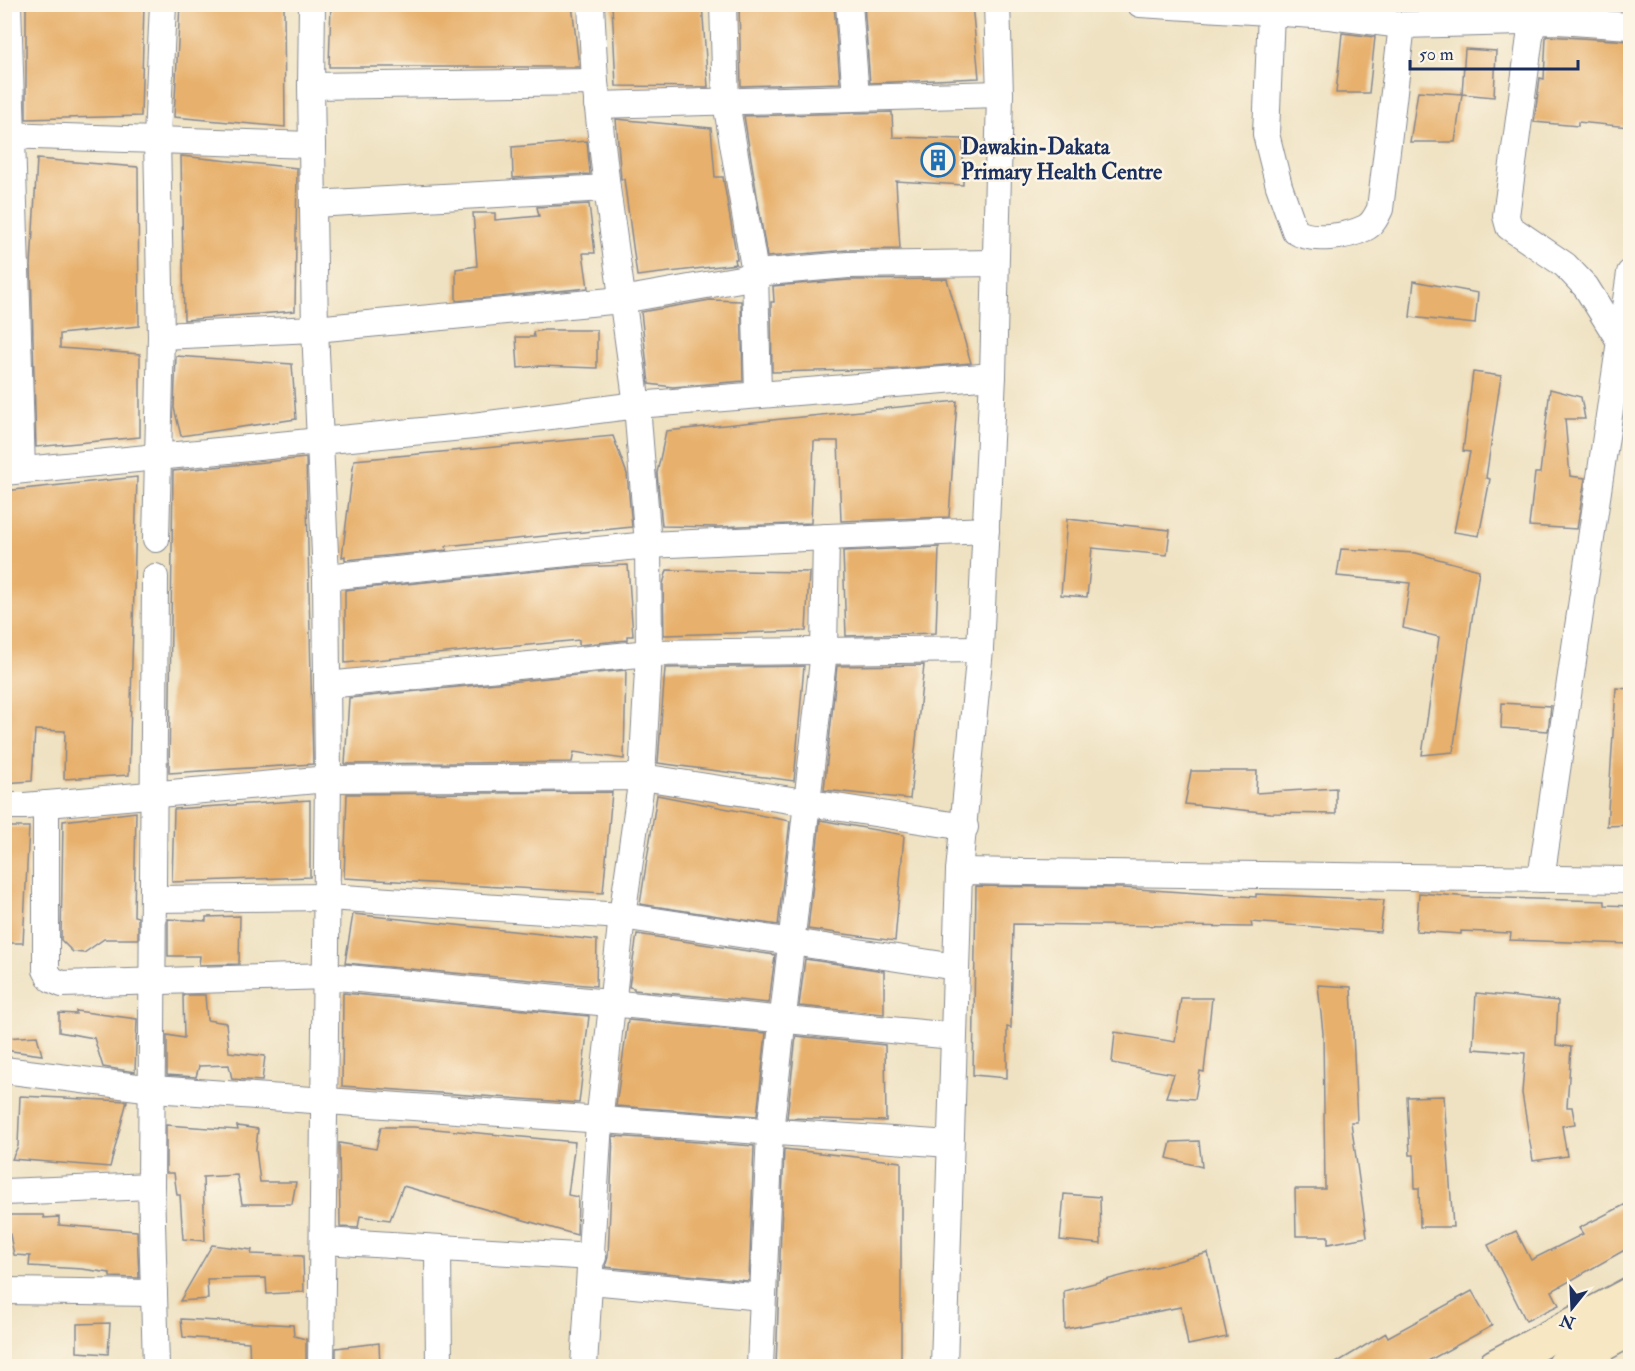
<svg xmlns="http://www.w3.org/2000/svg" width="1635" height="1371" font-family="'IM FELL Double Pica',serif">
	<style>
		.building { fill: #e7b06c }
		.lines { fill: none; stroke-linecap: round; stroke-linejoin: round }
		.street-casing { stroke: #858890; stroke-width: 28 }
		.secondary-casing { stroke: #858890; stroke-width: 36 }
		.street { stroke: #fff; stroke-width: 26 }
		.secondary { stroke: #f7e8c3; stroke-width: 33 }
		.labels { text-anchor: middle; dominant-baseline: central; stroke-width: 5; stroke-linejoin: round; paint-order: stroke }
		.poi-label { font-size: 22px; font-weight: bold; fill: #1b2f5e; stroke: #fcf5e5; text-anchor: start }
	</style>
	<rect width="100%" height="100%" fill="#fcf5e5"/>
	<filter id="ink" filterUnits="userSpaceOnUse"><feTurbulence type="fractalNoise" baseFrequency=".0167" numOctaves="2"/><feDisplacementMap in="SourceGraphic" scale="12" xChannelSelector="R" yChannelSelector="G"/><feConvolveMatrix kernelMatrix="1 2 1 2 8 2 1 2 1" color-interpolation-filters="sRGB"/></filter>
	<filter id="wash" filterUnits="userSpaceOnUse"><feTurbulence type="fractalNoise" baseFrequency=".008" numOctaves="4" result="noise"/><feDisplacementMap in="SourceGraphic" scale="24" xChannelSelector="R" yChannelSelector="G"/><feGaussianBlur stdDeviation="1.35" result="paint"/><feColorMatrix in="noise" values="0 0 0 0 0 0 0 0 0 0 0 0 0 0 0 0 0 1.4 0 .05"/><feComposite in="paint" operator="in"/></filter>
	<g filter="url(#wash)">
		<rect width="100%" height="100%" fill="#efe2c2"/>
		<g id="blocks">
			<!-- building -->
			<g class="building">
				<path d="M 26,4 L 144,4 L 141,116 L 26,119 Z"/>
				<path d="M 180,4 L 284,4 L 285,127 L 174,117 Z"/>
				<path d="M 331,4 L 572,4 L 579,67 L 329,67 Z"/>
				<path d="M 612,4 L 702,4 L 708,87 L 616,86 Z"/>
				<path d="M 739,4 L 834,4 L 840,83 L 741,86 Z"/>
				<path d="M 864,4 L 972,4 L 979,78 L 870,83 Z"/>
				<path d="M 1342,33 L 1375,37 L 1369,93 L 1336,93 Z"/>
				<path d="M 1546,36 L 1630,41 L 1629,127 L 1578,122 L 1578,126 L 1534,122 L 1540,78 L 1544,79 Z"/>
				<path d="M 1465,49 L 1496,51 L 1494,97 L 1462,94 Z"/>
				<path d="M 1418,91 L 1462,94 L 1455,142 L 1410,142 Z"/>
				<path d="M 892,112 L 893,137 L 963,139 L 963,185 L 896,181 L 900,249 L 847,250 L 767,257 L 744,116 Z"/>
				<path d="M 616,119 L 711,128 L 715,177 L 723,177 L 737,259 L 735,259 L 736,264 L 637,276 L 624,179 L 621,179 Z"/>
				<path d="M 587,141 L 590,174 L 513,178 L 512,147 Z"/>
				<path d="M 181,156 L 297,168 L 295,311 L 184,320 Z"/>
				<path d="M 37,159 L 138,167 L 139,326 L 60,334 L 60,348 L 140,354 L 140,437 L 36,447 L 31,266 Z"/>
				<path d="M 589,204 L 595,253 L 583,253 L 588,288 L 456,301 L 456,269 L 477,266 L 473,213 L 495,213 L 495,220 L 539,216 L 537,207 Z"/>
				<path d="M 947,279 L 971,363 L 897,369 L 772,372 L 771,302 L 774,302 L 773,286 L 849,280 Z"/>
				<path d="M 1414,281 L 1478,293 L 1475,324 L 1410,317 Z"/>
				<path d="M 710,300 L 741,301 L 743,381 L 673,387 L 649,384 L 641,312 Z"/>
				<path d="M 544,330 L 597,330 L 597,368 L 539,366 L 518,368 L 516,337 L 534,337 L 533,332 Z"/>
				<path d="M 176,356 L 292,364 L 296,419 L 181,436 L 174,408 Z"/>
				<path d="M 1473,372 L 1501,376 L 1486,478 L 1490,479 L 1479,536 L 1454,532 L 1470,452 L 1463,451 Z"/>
				<path d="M 1550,389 L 1581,397 L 1585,419 L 1565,419 L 1570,476 L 1585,478 L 1577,529 L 1529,526 L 1535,473 L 1540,473 Z"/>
				<path d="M 957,401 L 949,517 L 841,521 L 838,441 L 814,441 L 811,523 L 717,527 L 662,526 L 657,473 L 666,431 Z"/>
				<path d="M 613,436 L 627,474 L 632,527 L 446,546 L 447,550 L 345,560 L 345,556 L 342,557 L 354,460 Z"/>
				<path d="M 306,458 L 313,764 L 169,773 L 173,471 Z"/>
				<path d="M 137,477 L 129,775 L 64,779 L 65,731 L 35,730 L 32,781 L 4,783 L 4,491 Z"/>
				<path d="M 1067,519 L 1170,530 L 1167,555 L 1092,548 L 1087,597 L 1061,595 Z"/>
				<path d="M 939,547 L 936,633 L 846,636 L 843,551 Z"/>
				<path d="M 1341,549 L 1416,553 L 1479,570 L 1453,752 L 1422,755 L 1439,637 L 1403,628 L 1410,583 L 1337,576 Z"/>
				<path d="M 628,565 L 633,636 L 627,636 L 627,640 L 579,645 L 579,640 L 345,663 L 345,590 L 576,567 Z"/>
				<path d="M 667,570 L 809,572 L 806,631 L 664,635 L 663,584 Z"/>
				<path d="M 924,665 L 910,799 L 824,790 L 837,666 Z"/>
				<path d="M 804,666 L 794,781 L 658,763 L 665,668 Z"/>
				<path d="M 626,670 L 624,759 L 574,752 L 572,762 L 345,764 L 349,698 Z"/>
				<path d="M 1616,688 L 1630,689 L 1630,825 L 1607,826 Z"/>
				<path d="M 1502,703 L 1551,706 L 1548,731 L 1501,728 Z"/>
				<path d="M 1191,771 L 1257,771 L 1256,793 L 1336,788 L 1336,814 L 1271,813 L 1185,804 Z"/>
				<path d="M 612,792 L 603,893 L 344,878 L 347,794 Z"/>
				<path d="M 657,795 L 790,821 L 778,925 L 640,904 Z"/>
				<path d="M 310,800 L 310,877 L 172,882 L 174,809 Z"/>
				<path d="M 136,812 L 134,916 L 138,917 L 138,939 L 104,939 L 84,953 L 73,952 L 61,940 L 63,821 Z"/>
				<path d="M 820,820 L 904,835 L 895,941 L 808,929 Z"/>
				<path d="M 4,827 L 29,827 L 23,943 L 4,943 Z"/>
				<path d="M 976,886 L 1122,888 L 1256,897 L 1256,894 L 1384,900 L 1380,932 L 1251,922 L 1252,927 L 1013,924 L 1011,1028 L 1007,1027 L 1007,1078 L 973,1075 Z"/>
				<path d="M 1419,893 L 1470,897 L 1605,901 L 1605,905 L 1630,906 L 1630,944 L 1510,940 L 1511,933 L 1461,931 L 1461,934 L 1416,931 Z"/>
				<path d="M 353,914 L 597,940 L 596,986 L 345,963 Z"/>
				<path d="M 240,916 L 239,964 L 199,965 L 200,956 L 168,956 L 168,919 L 206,921 L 206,917 Z"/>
				<path d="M 637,934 L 775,955 L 769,1003 L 634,990 L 634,988 L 629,987 Z"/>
				<path d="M 805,959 L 884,971 L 884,1014 L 799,1006 Z"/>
				<path d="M 1318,985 L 1351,987 L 1357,1122 L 1351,1122 L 1367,1237 L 1328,1244 L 1328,1236 L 1296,1236 L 1295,1189 L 1325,1189 L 1323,1033 Z"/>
				<path d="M 343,993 L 589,1016 L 579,1103 L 342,1086 Z"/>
				<path d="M 1476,993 L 1558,1001 L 1556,1045 L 1571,1047 L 1567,1107 L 1572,1107 L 1575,1124 L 1562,1126 L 1567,1156 L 1533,1161 L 1522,1093 L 1525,1053 L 1473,1049 Z"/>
				<path d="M 183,995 L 205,995 L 207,1020 L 226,1023 L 229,1052 L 265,1056 L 262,1081 L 232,1079 L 229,1065 L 199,1066 L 196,1077 L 167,1075 L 167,1035 L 184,1038 Z"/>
				<path d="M 1181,998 L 1212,998 L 1204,1072 L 1200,1071 L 1195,1099 L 1166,1097 L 1174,1074 L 1112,1063 L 1115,1032 L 1175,1042 Z"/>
				<path d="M 76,1011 L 137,1019 L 135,1072 L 103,1067 L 94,1038 L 59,1032 L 59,1013 L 76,1014 Z"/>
				<path d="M 628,1020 L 766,1033 L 757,1116 L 616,1106 Z"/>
				<path d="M 37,1036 L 42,1055 L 4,1050 L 4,1038 Z"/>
				<path d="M 796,1036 L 885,1045 L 886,1121 L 787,1118 Z"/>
				<path d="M 20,1096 L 127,1101 L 110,1167 L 12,1159 L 18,1146 Z"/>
				<path d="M 1444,1096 L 1453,1227 L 1420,1227 L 1419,1188 L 1415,1188 L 1414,1155 L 1410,1155 L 1407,1097 Z"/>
				<path d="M 166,1125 L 238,1130 L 237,1126 L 258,1129 L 256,1149 L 260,1182 L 296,1182 L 292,1204 L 242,1204 L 237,1175 L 203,1177 L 205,1241 L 183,1239 L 180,1195 L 177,1195 L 174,1173 L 166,1173 Z"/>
				<path d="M 381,1127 L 414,1127 L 575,1142 L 568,1195 L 578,1197 L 577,1235 L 403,1186 L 390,1220 L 360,1216 L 358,1228 L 340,1227 L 339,1143 L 376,1149 Z"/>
				<path d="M 613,1136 L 754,1146 L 749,1281 L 605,1267 L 608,1257 Z"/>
				<path d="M 1199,1141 L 1202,1167 L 1167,1158 L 1171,1142 Z"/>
				<path d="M 784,1149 L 901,1162 L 901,1366 L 776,1366 Z"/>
				<path d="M 1064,1194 L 1100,1197 L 1101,1244 L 1060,1240 Z"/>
				<path d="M 1630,1202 L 1630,1247 L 1552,1291 L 1559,1305 L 1526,1321 L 1488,1245 L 1516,1231 L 1531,1260 L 1583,1234 L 1579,1228 Z"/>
				<path d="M 6,1215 L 43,1215 L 44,1218 L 59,1217 L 59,1225 L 137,1231 L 139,1278 L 110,1277 L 110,1273 L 82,1269 L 29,1266 L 30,1256 L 14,1255 Z"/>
				<path d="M 212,1245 L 252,1250 L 251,1254 L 303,1256 L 304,1292 L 267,1294 L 266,1278 L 207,1279 L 208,1299 L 180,1301 Z"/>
				<path d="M 1208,1253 L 1227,1337 L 1188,1345 L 1181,1307 L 1065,1329 L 1064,1291 Z"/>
				<path d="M 1472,1291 L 1492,1326 L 1419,1366 L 1331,1366 L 1386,1333 L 1388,1337 Z"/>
				<path d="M 181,1319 L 293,1325 L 294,1336 L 306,1339 L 306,1366 L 250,1366 L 249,1342 L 183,1337 Z"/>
				<path d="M 110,1323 L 108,1354 L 77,1352 L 77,1324 Z"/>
				<path d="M 379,1343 L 380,1366 L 336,1366 L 336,1348 Z"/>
			</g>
		</g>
	</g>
	<g filter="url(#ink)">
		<use href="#blocks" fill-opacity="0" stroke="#858890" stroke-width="1.5"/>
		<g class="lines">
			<defs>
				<g id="street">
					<path d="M 8,4 L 22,470"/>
					<path d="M 312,4 L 311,86 L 315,329 L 326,577 L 328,779 L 321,1366"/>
					<path d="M 723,4 L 726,102 L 755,273 L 758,394"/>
					<path d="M 849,4 L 856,97"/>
					<path d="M 1140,4 L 1329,16 L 1402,25 L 1558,21 L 1630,26"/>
					<path d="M 1271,12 L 1266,134 L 1279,186 L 1295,231 C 1311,242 1347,237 1365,228 C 1373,224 1376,217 1380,209 L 1402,25"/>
					<path d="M 1532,22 L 1506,216 L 1509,227 L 1565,265 L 1586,287 L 1619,340"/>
					<path d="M 311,86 L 595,82"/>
					<path d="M 597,105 L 1000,94"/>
					<path d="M 4,135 L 312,145"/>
					<path d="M 313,204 L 607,188"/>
					<path d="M 161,336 L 315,329 L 622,300 L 740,279 L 755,273 L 848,265 L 995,263"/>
					<path d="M 4,472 L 473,426 L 637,405 L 993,376"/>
					<path d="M 156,539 L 161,336 L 157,138 L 163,4"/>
					<path d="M 155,577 L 151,1186 L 156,1366"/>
					<path d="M 326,577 L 648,545 L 986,530"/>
					<path d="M 327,685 L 649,653 L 980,649"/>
					<path d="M 46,804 L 46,970 L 51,979 L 62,984 L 327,976 L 953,1036"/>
					<path d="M 4,806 L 25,806 L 328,779 L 642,777 L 965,827"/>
					<path d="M 959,871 L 1630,880"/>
					<path d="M 1541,879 L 1630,273"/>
					<path d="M 153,899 L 328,897 L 622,916 L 956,967"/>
					<path d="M 4,1070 L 153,1089 L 950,1144"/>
					<path d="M 4,1192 L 151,1186"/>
					<path d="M 324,1241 L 593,1257"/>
					<path d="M 438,1248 L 439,1366"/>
					<path d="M 591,1281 L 762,1297"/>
					<path d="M 4,1291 L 154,1293"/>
					<path d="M 584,1366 L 599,1122 L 622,916 L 642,777 L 649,653 L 648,545 L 637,405 L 607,188 L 595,82 L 591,4"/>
					<path d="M 760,1366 L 770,1132 L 824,651 L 826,537"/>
					<path d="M 944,1366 L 959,871 L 980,649 L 993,376 L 1000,94 L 997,4"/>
				</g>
				<g id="secondary">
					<path d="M 1495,1366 L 1630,1294"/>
					<path d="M 1564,1366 L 1630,1329"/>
				</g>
			</defs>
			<!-- street casing -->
			<use href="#street" class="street-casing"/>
			<!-- secondary casing -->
			<use href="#secondary" class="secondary-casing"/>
			<!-- street -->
			<use href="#street" class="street"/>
			<!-- secondary -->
			<use href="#secondary" class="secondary"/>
		</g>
	</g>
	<!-- icons -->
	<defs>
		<symbol id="building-ring" viewBox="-11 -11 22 22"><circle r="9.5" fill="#fcf5e5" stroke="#1f6fb2" stroke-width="1.5"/><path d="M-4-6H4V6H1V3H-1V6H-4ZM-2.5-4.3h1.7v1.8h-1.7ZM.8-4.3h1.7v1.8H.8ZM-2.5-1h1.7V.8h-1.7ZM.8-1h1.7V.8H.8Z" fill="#1f6fb2"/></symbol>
	</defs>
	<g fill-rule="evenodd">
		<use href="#building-ring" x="919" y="141" width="38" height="38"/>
	</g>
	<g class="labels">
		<!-- poi labels -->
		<g class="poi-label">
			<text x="961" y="147">Dawakin-Dakata<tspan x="961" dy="25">Primary Health Centre</tspan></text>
		</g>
	</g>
	<!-- margin -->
	<rect width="1635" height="1371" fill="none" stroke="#fcf5e5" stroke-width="24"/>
	<!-- north arrow -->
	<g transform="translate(1572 1308) rotate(198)" stroke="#fcf5e5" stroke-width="4.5" paint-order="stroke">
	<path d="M0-4.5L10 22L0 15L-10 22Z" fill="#1b2f5e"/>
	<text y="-9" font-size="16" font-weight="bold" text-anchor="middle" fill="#1b2f5e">N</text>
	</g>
	<!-- scale -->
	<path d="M1410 60v9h168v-9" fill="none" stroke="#1b2f5e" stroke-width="3"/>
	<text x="1419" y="60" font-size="18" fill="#1b2f5e" stroke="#fcf5e5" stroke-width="4.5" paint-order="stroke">50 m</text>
</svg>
